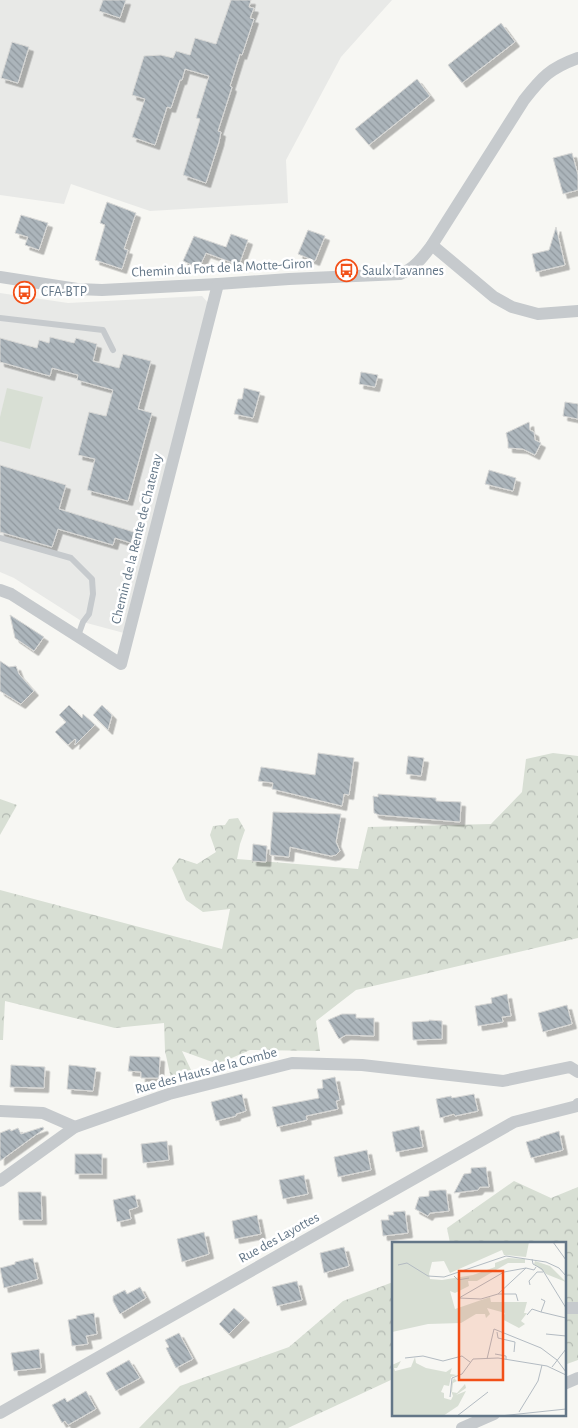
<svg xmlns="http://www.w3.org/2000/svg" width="578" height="1428" font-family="'Alegreya Sans',sans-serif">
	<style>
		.built { fill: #e8e9e7 }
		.grass { fill: #d8dfd4 }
		.forest { fill: url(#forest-crowns) }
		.building { fill: url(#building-back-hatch); stroke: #d8d8d6; filter: url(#shadow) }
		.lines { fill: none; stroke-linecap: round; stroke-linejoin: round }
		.lane { stroke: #c6cacd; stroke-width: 6 }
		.street { stroke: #c6cacd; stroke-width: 12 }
		.labels { text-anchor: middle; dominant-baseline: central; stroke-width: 5; stroke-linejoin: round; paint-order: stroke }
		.street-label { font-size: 14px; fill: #637687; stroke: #fff }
		.poi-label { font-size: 14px; fill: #637687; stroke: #fff; text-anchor: start }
		.inset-road { fill: none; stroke: #b3bbc2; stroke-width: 1 }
		.view { fill: #f25018; fill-opacity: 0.15; stroke: #f25018; stroke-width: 2.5 }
		.inset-edge { fill: none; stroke: #637687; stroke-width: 2.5 }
	</style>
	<defs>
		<pattern id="forest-crowns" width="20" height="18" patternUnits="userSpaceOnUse" patternTransform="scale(1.25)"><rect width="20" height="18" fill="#d8dfd4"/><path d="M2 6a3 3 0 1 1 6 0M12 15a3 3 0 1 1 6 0" fill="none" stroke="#b3b9b2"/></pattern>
		<pattern id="building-back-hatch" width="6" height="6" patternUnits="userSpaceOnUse" patternTransform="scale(1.25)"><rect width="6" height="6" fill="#acb5bb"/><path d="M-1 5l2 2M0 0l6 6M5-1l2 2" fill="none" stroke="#90989e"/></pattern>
		<filter id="shadow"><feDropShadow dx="4.5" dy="4.5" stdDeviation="0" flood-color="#0004"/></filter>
	</defs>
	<rect width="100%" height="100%" fill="#f7f7f3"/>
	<!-- built -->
	<g class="built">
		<path d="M 0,0 L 392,0 L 341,57 L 286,160 L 288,203 L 150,211 L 71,184 L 64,204 L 0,195 Z"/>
		<path d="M 0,293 L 68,303 L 202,296 L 209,304 L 124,633 L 83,622 L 14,578 L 0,572 Z"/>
	</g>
	<!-- grass -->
	<path class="grass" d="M 7,388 L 43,397 L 30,449 L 0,441 L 0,417 Z"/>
	<!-- forest -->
	<g class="forest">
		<path d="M 553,753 L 578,756 L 578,938 L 356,990 L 316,1021 L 320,1051 L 250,1050 L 218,1064 L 182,1051 L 192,1072 L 172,1083 L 165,1051 L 164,1023 L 115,1028 L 5,1001 L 3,1040 L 0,1040 L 0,890 L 222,949 L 230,909 L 203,912 L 186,900 L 172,868 L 179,858 L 197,864 L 216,852 L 210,835 L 213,826 L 225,825 L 229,819 L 238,818 L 245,830 L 240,844 L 237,859 L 358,869 L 368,827 L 491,824 L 522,792 L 526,759 Z"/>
		<path d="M 0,799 L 17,805 L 0,835 Z"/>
		<path d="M 514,1181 L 551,1198 L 578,1187 L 578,1360 L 564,1365 L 564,1243 L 450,1243 L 447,1228 Z"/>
		<path d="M 393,1282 L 393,1379 L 288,1428 L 139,1428 L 180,1386 L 289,1347 L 343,1301 Z"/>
	</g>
	<!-- building -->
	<g class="building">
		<path d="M 103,0 L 126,0 L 120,18 L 99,11 Z"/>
		<path d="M 231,0 L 251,0 L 249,7 L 254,8 L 250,18 L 254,19 L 242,55 L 240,54 L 230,86 L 232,87 L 218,131 L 221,132 L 219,142 L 206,183 L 183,175 L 200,119 L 196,118 L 209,76 L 185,69 L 182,80 L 180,80 L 171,108 L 167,107 L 155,145 L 132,137 L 145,99 L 132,95 L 144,56 L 161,55 L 173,58 L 176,51 L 190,55 L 195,38 L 216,44 Z"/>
		<path d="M 501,23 L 515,42 L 462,83 L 448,65 Z"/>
		<path d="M 12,42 L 29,47 L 18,83 L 1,78 Z"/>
		<path d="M 417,79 L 430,96 L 369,145 L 355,129 Z"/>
		<path d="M 572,153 L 578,175 L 578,190 L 563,194 L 553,158 Z"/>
		<path d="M 107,202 L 136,213 L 124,249 L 128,250 L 122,269 L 95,260 L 105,225 L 100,223 Z"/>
		<path d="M 21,215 L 48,223 L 39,250 L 25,245 L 28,237 L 15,233 Z"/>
		<path d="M 556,227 L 565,265 L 536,272 L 532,254 L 549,250 Z"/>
		<path d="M 308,230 L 325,236 L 315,261 L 298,254 Z"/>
		<path d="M 231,234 L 248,240 L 239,265 L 206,253 L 199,268 L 183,261 L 194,236 L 226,247 Z"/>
		<path d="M 50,337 L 74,343 L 76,338 L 97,344 L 93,361 L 119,368 L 123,354 L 151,361 L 138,409 L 152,413 L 128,501 L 87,490 L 95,459 L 78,455 L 89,412 L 106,416 L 113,390 L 77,380 L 78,375 L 52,368 L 50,376 L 0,362 L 0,338 L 37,348 L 39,340 L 49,343 Z"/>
		<path d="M 361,372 L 378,375 L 375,387 L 359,384 Z"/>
		<path d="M 244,388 L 260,392 L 253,418 L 234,414 L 238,399 L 242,399 Z"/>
		<path d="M 565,402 L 578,404 L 578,419 L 563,416 Z"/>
		<path d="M 529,422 L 530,430 L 534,432 L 535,440 L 541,443 L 535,455 L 523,449 L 508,448 L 508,442 L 506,433 Z"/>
		<path d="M 0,465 L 66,485 L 59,509 L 134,532 L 131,543 L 115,538 L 113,545 L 58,529 L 52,547 L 0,532 Z"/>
		<path d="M 489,470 L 516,478 L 513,491 L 485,484 Z"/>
		<path d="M 10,615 L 44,637 L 34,651 L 15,638 Z"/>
		<path d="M 0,661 L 9,667 L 16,666 L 19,674 L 34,691 L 21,704 L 0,691 Z"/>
		<path d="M 69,705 L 82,718 L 83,714 L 95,725 L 75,745 L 76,740 L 75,739 L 68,745 L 55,732 L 66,722 L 59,715 Z"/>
		<path d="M 102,705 L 112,715 L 108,730 L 93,715 Z"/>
		<path d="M 318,753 L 354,758 L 349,795 L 344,794 L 342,806 L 272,789 L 273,783 L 258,781 L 261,767 L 315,775 Z"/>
		<path d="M 408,756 L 424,758 L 421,776 L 406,774 Z"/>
		<path d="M 378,794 L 436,798 L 436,801 L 461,802 L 460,822 L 379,815 L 374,813 L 373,796 L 378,797 Z"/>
		<path d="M 273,812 L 341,814 L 336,842 L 340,851 L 336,855 L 331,856 L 290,847 L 289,857 L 270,855 Z"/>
		<path d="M 253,844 L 267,846 L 266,862 L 252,861 Z"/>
		<path d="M 507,994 L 511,1016 L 502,1017 L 503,1022 L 478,1026 L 475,1006 L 492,1003 L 491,998 Z"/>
		<path d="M 567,1005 L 572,1024 L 543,1032 L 538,1013 Z"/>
		<path d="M 342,1014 L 356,1014 L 356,1018 L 374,1018 L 374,1036 L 346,1035 L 339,1039 L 328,1020 Z"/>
		<path d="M 429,1020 L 442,1021 L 442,1039 L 413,1040 L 412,1022 L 429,1021 Z"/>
		<path d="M 130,1056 L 160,1057 L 159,1078 L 141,1078 L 141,1072 L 128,1071 Z"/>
		<path d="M 11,1065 L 45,1067 L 44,1088 L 10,1087 Z"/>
		<path d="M 69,1065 L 96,1068 L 93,1091 L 67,1089 Z"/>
		<path d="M 335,1077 L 340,1100 L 336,1101 L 338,1109 L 306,1116 L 307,1120 L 277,1127 L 272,1107 L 319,1098 L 317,1089 L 323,1088 L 322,1080 Z"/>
		<path d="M 242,1094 L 246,1111 L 236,1114 L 236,1116 L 216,1121 L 211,1102 Z"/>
		<path d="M 474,1094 L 478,1111 L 455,1116 L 454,1114 L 440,1118 L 436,1099 L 451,1096 L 452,1098 Z"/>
		<path d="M 419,1126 L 423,1147 L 396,1152 L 392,1132 Z"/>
		<path d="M 43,1127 L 44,1129 L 0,1161 L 0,1133 L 10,1129 L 11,1131 L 18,1128 L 21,1134 Z"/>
		<path d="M 559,1131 L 563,1150 L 531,1158 L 526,1142 L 540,1138 L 540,1137 Z"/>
		<path d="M 167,1141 L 169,1160 L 143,1163 L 141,1144 Z"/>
		<path d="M 367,1150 L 371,1170 L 338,1177 L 334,1157 Z"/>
		<rect x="75" y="1154" width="27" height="20"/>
		<path d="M 486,1167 L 489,1187 L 480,1187 L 478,1190 L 454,1193 L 464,1174 L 471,1173 L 471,1168 Z"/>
		<path d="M 304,1175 L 308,1194 L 283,1199 L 279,1180 Z"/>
		<path d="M 440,1190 L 446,1190 L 449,1211 L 430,1213 L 428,1216 L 415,1209 L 419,1197 L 429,1196 L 429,1191 Z"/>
		<path d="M 18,1192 L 41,1192 L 42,1220 L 19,1220 Z"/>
		<path d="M 135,1195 L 138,1207 L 129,1210 L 131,1219 L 117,1222 L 113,1200 Z"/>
		<path d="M 405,1211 L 408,1233 L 383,1236 L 381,1220 L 389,1220 L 388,1215 L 394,1215 L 393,1212 Z"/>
		<path d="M 257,1215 L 261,1234 L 235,1239 L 232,1221 Z"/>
		<path d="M 204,1232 L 209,1254 L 182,1262 L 177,1239 Z"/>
		<path d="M 344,1247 L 349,1266 L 324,1273 L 320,1253 Z"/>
		<path d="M 33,1258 L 38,1279 L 4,1288 L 0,1268 L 15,1264 L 15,1262 Z"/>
		<path d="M 297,1281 L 302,1300 L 277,1306 L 272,1287 Z"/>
		<path d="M 140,1287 L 146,1298 L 120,1314 L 113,1301 L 113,1296 L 125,1290 L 127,1294 Z"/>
		<path d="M 234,1308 L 245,1318 L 229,1334 L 219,1324 Z"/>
		<path d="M 94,1313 L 97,1334 L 86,1336 L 88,1344 L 72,1346 L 68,1320 L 77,1318 L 76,1316 Z"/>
		<path d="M 179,1333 L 193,1359 L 176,1368 L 166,1348 L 169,1347 L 165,1340 Z"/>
		<path d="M 39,1349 L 41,1368 L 14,1371 L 11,1353 Z"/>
		<path d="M 129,1360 L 140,1378 L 116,1391 L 106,1373 Z"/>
		<path d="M 86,1391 L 96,1409 L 68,1425 L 65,1421 L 62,1423 L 52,1405 L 65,1398 L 67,1402 Z"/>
	</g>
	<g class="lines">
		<!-- lane -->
		<g class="lane">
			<path d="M 0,318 L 103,330 L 113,350"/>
			<path d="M 0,538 L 71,558 L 92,579 L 93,594 L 89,614 L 83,622 L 78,636"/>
		</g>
		<!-- street -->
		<g class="street">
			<path d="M 432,245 L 494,297 L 512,307 L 538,314 L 578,311"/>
			<path d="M 0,277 L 77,289 L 102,290 L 218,284 L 289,279 L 400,274 C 414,269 423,257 432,245 L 524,100 C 542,77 550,68 578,58"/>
			<path d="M 0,590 L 11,594 L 121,664 L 218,284"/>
			<path d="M 0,1111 L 43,1113 L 75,1127"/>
			<path d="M 0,1181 L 75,1127 L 169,1094 L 292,1063 L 362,1065 L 503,1081 L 570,1067 L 578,1072"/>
			<path d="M 564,1308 L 578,1308"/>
			<path d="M 564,1384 L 578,1378"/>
			<path d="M 0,1413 L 514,1122 L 577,1106 L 578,1104"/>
			<path d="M 462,1428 L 494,1414"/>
		</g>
	</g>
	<!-- icons -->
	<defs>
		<symbol id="bus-ring" viewBox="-11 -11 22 22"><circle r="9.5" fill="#fff" stroke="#f25018" stroke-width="1.5"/><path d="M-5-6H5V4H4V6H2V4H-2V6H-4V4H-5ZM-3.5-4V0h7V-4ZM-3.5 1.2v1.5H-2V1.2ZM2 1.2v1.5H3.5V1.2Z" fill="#f25018"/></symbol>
	</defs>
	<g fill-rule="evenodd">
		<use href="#bus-ring" x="334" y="258" width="25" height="25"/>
		<use href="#bus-ring" x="12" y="280" width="25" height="25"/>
	</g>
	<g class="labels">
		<!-- street labels -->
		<g class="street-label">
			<text transform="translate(222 268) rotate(-3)">Chemin du Fort de la Motte-Giron</text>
			<text transform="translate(137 539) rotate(-76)">Chemin de la Rente de Chatenay</text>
			<text transform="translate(206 1071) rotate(-15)">Rue des Hauts de la Combe</text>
			<text transform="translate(279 1238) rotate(-29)">Rue des Layottes</text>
		</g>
		<!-- poi labels -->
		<g class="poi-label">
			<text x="362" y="271">Saulx Tavannes</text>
			<text x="41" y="292">CFA-BTP</text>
		</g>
	</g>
	<!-- overview -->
	<g transform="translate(392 1242)">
		<rect width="174" height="174" fill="#f7f7f3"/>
		<path d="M 0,0 L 137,0 L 134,15 L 112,13 L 110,8 L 58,31 L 52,19 L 40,20 L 37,32 L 38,37 L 50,38 L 81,33 L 103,25 L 103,21 L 116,16 L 133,17 L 133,21 L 116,21 L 85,39 L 76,39 L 77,44 L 63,51 L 58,49 L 63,67 L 98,55 L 99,60 L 135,60 L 132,71 L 135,71 L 129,79 L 133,82 L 127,86 L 110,77 L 113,71 L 95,66 L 98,72 L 94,76 L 93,72 L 84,72 L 69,81 L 36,82 L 0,90 ZM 143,19 L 158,24 L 174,40 L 154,32 L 142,22 ZM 23,115 L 24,121 L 34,126 L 54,130 L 60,126 L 58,132 L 65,133 L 59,135 L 57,144 L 52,143 L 49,150 L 52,151 L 52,156 L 59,158 L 61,154 L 59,149 L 60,140 L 62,136 L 65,139 L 61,141 L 60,150 L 65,151 L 73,142 L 74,146 L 64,153 L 74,149 L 66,164 L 51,174 L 0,174 L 0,123 L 9,119 L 5,126 L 2,126 L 3,129 L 19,125 Z" fill="#d8dfd4"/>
		<path class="inset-road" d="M 161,0 L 174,18M 140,17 L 141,22 L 150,27 L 174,66M 6,23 L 15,21 L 36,34 L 52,35 L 114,14 L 154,20 L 167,26 L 174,34M 134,26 L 112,30 L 67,56 L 89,57 L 106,52 L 134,26 L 142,28 L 144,25M 62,34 L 66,38 L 77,36M 138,43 L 137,39 L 145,30 L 151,30M 106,52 L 124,52 L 126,59M 149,57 L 153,59 L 149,70 L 174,76M 135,73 L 140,67 L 149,70M 105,90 L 106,96 L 123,100 L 122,110M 154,92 L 174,94M 103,112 L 114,114 L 114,118M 13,116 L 31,114 L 51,119 L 70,114 L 78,120M 95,117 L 102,87 L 149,106 L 165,118 L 174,130M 160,125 L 174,107M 58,155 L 60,136 L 70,132 L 81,117 L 106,116 L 155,124 L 174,133M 127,170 L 146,139 L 150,123M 65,174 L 96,150M 108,174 L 174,167"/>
		<path class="view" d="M 67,29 L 111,29 L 111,138 L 67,138 Z"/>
		<rect width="174" height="174" class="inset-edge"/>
	</g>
</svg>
